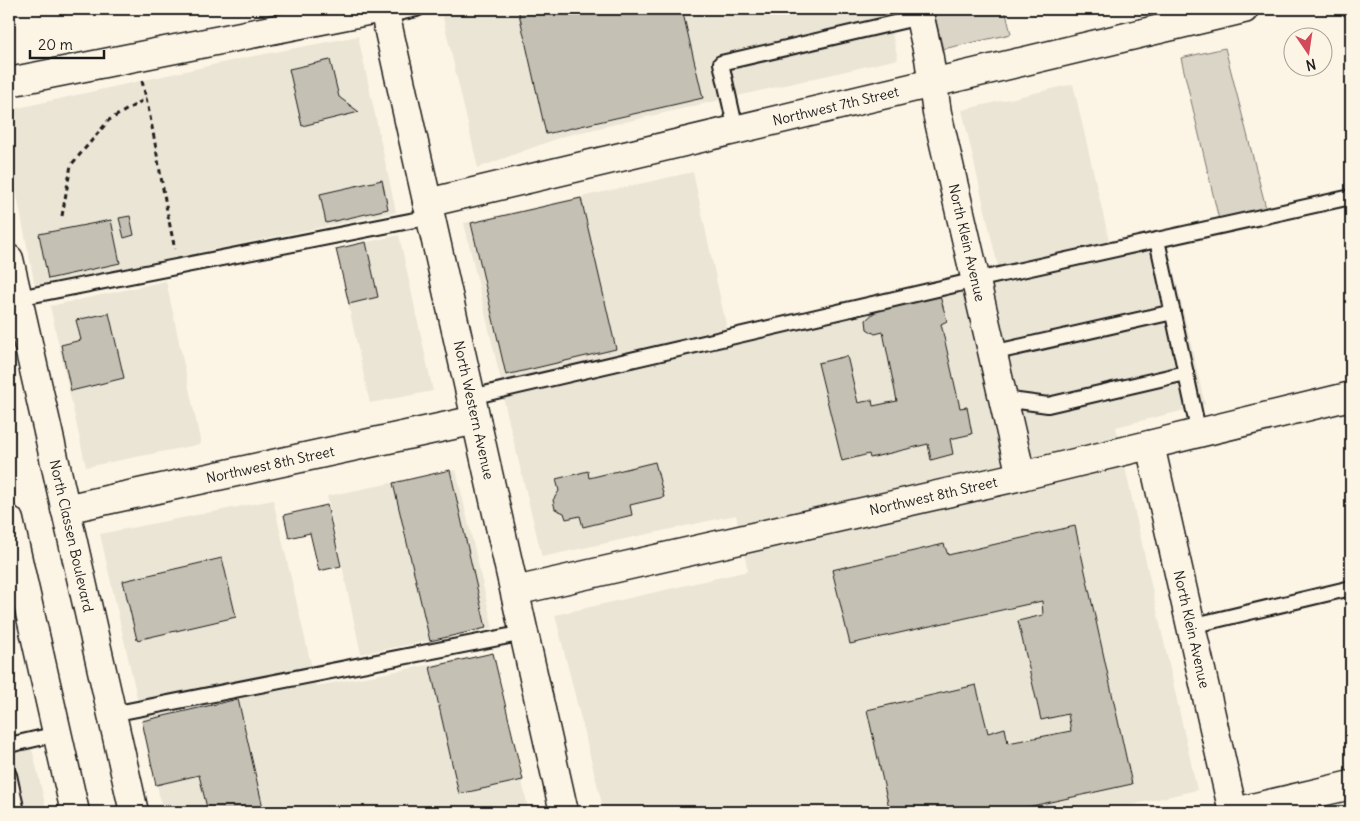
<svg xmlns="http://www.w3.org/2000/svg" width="1360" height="821" font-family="Delius,sans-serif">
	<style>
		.built { fill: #ebe5d6 }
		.green { fill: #dbd5c8; stroke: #7c7872 }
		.building { fill: #c4c0b3; stroke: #1c1c1c }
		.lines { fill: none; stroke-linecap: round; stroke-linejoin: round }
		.lane-casing { stroke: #1c1c1c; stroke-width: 18 }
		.street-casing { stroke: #1c1c1c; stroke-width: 31 }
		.secondary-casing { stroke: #1c1c1c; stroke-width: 31 }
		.primary-casing { stroke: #1c1c1c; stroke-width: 31 }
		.path { stroke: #1c1c1c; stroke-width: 3; stroke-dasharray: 5 4; stroke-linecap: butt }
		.lane { stroke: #fcf5e5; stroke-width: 14 }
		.street { stroke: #fcf5e5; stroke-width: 28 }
		.secondary { stroke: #fcf5e5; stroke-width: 28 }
		.primary { stroke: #fcf5e5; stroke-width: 28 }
		.labels { text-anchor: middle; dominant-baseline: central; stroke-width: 4; stroke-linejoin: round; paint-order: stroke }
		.street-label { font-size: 14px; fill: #1c1c1c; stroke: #fcf5e5 }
	</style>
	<rect width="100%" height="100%" fill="#fcf5e5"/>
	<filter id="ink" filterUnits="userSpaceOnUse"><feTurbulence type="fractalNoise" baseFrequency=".02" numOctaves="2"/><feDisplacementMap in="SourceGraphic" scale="10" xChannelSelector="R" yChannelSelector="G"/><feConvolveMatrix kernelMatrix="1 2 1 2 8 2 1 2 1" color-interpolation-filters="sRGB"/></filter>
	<g filter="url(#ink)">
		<!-- built -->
		<g class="built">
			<path d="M 441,9 L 886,9 L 898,59 L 564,136 L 478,168 Z"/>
			<path d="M 358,36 L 396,212 L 35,286 L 9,156 L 9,110 L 244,58 Z"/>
			<path d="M 1073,84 L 1113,257 L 1168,245 L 1205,405 L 1116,427 L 1197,790 L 1101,812 L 604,812 L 555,615 L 748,571 L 736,515 L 542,557 L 502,393 L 1001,280 L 962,110 Z"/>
			<path d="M 693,172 L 727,329 L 501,381 L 464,223 Z"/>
			<path d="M 399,235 L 433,391 L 370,403 L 336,249 Z"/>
			<path d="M 166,281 L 201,444 L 86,467 L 50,306 Z"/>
			<path d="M 456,470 L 493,628 L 361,654 L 327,496 Z"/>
			<path d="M 273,500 L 316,686 L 493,653 L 529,812 L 163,812 L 100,534 Z"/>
			<path d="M 28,732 L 47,812 L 9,812 L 9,737 Z"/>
		</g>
		<!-- green -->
		<g class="green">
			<path d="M 933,9 L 1005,9 L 1011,34 L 943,49 Z"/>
			<path d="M 1225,48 L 1267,212 L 1220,224 L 1181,58 Z"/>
		</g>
		<!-- building -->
		<g class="building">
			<path d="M 518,9 L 682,9 L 703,98 L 546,134 Z"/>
			<path d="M 330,60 L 339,97 L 359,112 L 302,126 L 289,69 Z"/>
			<path d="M 382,180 L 388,209 L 326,223 L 320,194 Z"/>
			<path d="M 581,198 L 616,349 L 506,375 L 471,223 Z"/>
			<path d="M 130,216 L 134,235 L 124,238 L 119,218 Z"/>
			<path d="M 111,220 L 120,263 L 48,279 L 39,234 Z"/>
			<path d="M 366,242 L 378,297 L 349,304 L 336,249 Z"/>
			<path d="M 940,296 L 947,321 L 941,324 L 960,408 L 967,407 L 972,434 L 950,439 L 953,454 L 931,460 L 928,444 L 870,458 L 869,454 L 842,461 L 818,363 L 847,356 L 858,403 L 872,400 L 873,406 L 897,401 L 883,332 L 875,334 L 867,329 L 866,320 L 878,309 Z"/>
			<path d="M 109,313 L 124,378 L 71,391 L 61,345 L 81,340 L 76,320 Z"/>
			<path d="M 655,462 L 664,497 L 630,505 L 632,515 L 583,527 L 580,516 L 566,519 L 564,513 L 555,509 L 553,500 L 559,491 L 556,479 L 588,471 L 589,478 Z"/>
			<path d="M 450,470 L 486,628 L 430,641 L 393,483 Z"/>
			<path d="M 327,505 L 341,566 L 319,571 L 310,533 L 289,538 L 284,515 Z"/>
			<path d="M 1075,526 L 1132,784 L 1005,812 L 890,812 L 867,710 L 976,685 L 988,733 L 1005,728 L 1008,743 L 1071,731 L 1068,714 L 1041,720 L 1018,621 L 1043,615 L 1042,601 L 850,644 L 832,570 L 944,544 L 948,555 Z"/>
			<path d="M 222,558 L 236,617 L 137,640 L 123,581 Z"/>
			<path d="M 493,653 L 523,780 L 459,794 L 430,667 Z"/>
			<path d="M 238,699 L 264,812 L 208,812 L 199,775 L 156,785 L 142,721 Z"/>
		</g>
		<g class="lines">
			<defs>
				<g id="lane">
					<path d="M 385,16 L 417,9"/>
					<path d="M 736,130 L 721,63 L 920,17"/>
					<path d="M 1157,240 L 1199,434"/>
					<path d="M 18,298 L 430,217"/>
					<path d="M 992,353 L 1173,312"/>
					<path d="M 471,397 L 976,280 L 1351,197"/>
					<path d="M 1003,399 L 1048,405 L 1186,373"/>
					<path d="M 1191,626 L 1351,588"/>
					<path d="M 112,714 L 524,633"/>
					<path d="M 9,745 L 57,734"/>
					<path d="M 9,775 L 17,812"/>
				</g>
				<g id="street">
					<path id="s1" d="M 918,9 L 929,58 L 937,113 L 1021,476"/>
					<path d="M 9,82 L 377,9"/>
					<path id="s2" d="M 427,203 L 1244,9"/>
					<path id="s3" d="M 1150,445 L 1233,812"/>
					<path id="s4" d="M 65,509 L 476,420"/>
					<path id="s5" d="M 515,591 L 1021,476 L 1351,396"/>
					<path d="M 1235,812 L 1351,785"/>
				</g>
				<g id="secondary">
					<path id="s6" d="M 384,9 L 564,812"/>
				</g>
				<g id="primary">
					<path id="s7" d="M 9,259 L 134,812"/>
					<path d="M 9,520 L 75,812"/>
				</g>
			</defs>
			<!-- lane casing -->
			<use href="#lane" class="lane-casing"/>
			<!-- street casing -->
			<use href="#street" class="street-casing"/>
			<!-- secondary casing -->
			<use href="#secondary" class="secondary-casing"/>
			<!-- primary casing -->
			<use href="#primary" class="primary-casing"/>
			<!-- path -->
			<g class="path">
				<path d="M 142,81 C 156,137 162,193 175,249"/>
				<path d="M 62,216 L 71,165 L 109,120 L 147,98"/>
			</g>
			<!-- lane -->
			<use href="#lane" class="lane"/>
			<!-- street -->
			<use href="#street" class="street"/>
			<!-- secondary -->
			<use href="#secondary" class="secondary"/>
			<!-- primary -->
			<use href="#primary" class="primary"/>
		</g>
	</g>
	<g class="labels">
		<!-- street labels -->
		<g class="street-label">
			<text stroke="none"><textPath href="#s2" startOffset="420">Northwest 7th Street</textPath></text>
			<text stroke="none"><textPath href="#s1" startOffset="239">North Klein Avenue</textPath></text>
			<text stroke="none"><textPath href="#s6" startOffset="411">North Western Avenue</textPath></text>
			<text stroke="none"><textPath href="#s4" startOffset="210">Northwest 8th Street</textPath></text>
			<text stroke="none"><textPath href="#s5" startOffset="429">Northwest 8th Street</textPath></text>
			<text stroke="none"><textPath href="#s7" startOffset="284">North Classen Boulevard</textPath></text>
			<text stroke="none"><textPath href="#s3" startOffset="189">North Klein Avenue</textPath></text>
		</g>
	</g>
	<!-- margin -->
	<rect width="1360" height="821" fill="none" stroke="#fcf5e5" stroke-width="30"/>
	<rect x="15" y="15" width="1330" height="791" fill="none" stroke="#1c1c1c" stroke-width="2" filter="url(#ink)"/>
	<!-- north arrow -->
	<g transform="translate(1308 52) rotate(167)"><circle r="24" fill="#fcf5e5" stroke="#a29e95"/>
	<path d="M0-4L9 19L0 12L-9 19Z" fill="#d1495b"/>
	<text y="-8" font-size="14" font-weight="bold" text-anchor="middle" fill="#1c1c1c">N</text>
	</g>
	<!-- scale -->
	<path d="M30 50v8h74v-8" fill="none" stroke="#1c1c1c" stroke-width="2.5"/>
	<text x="38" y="50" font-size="15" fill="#1c1c1c" stroke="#fcf5e5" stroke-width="4" paint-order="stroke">20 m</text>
</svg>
